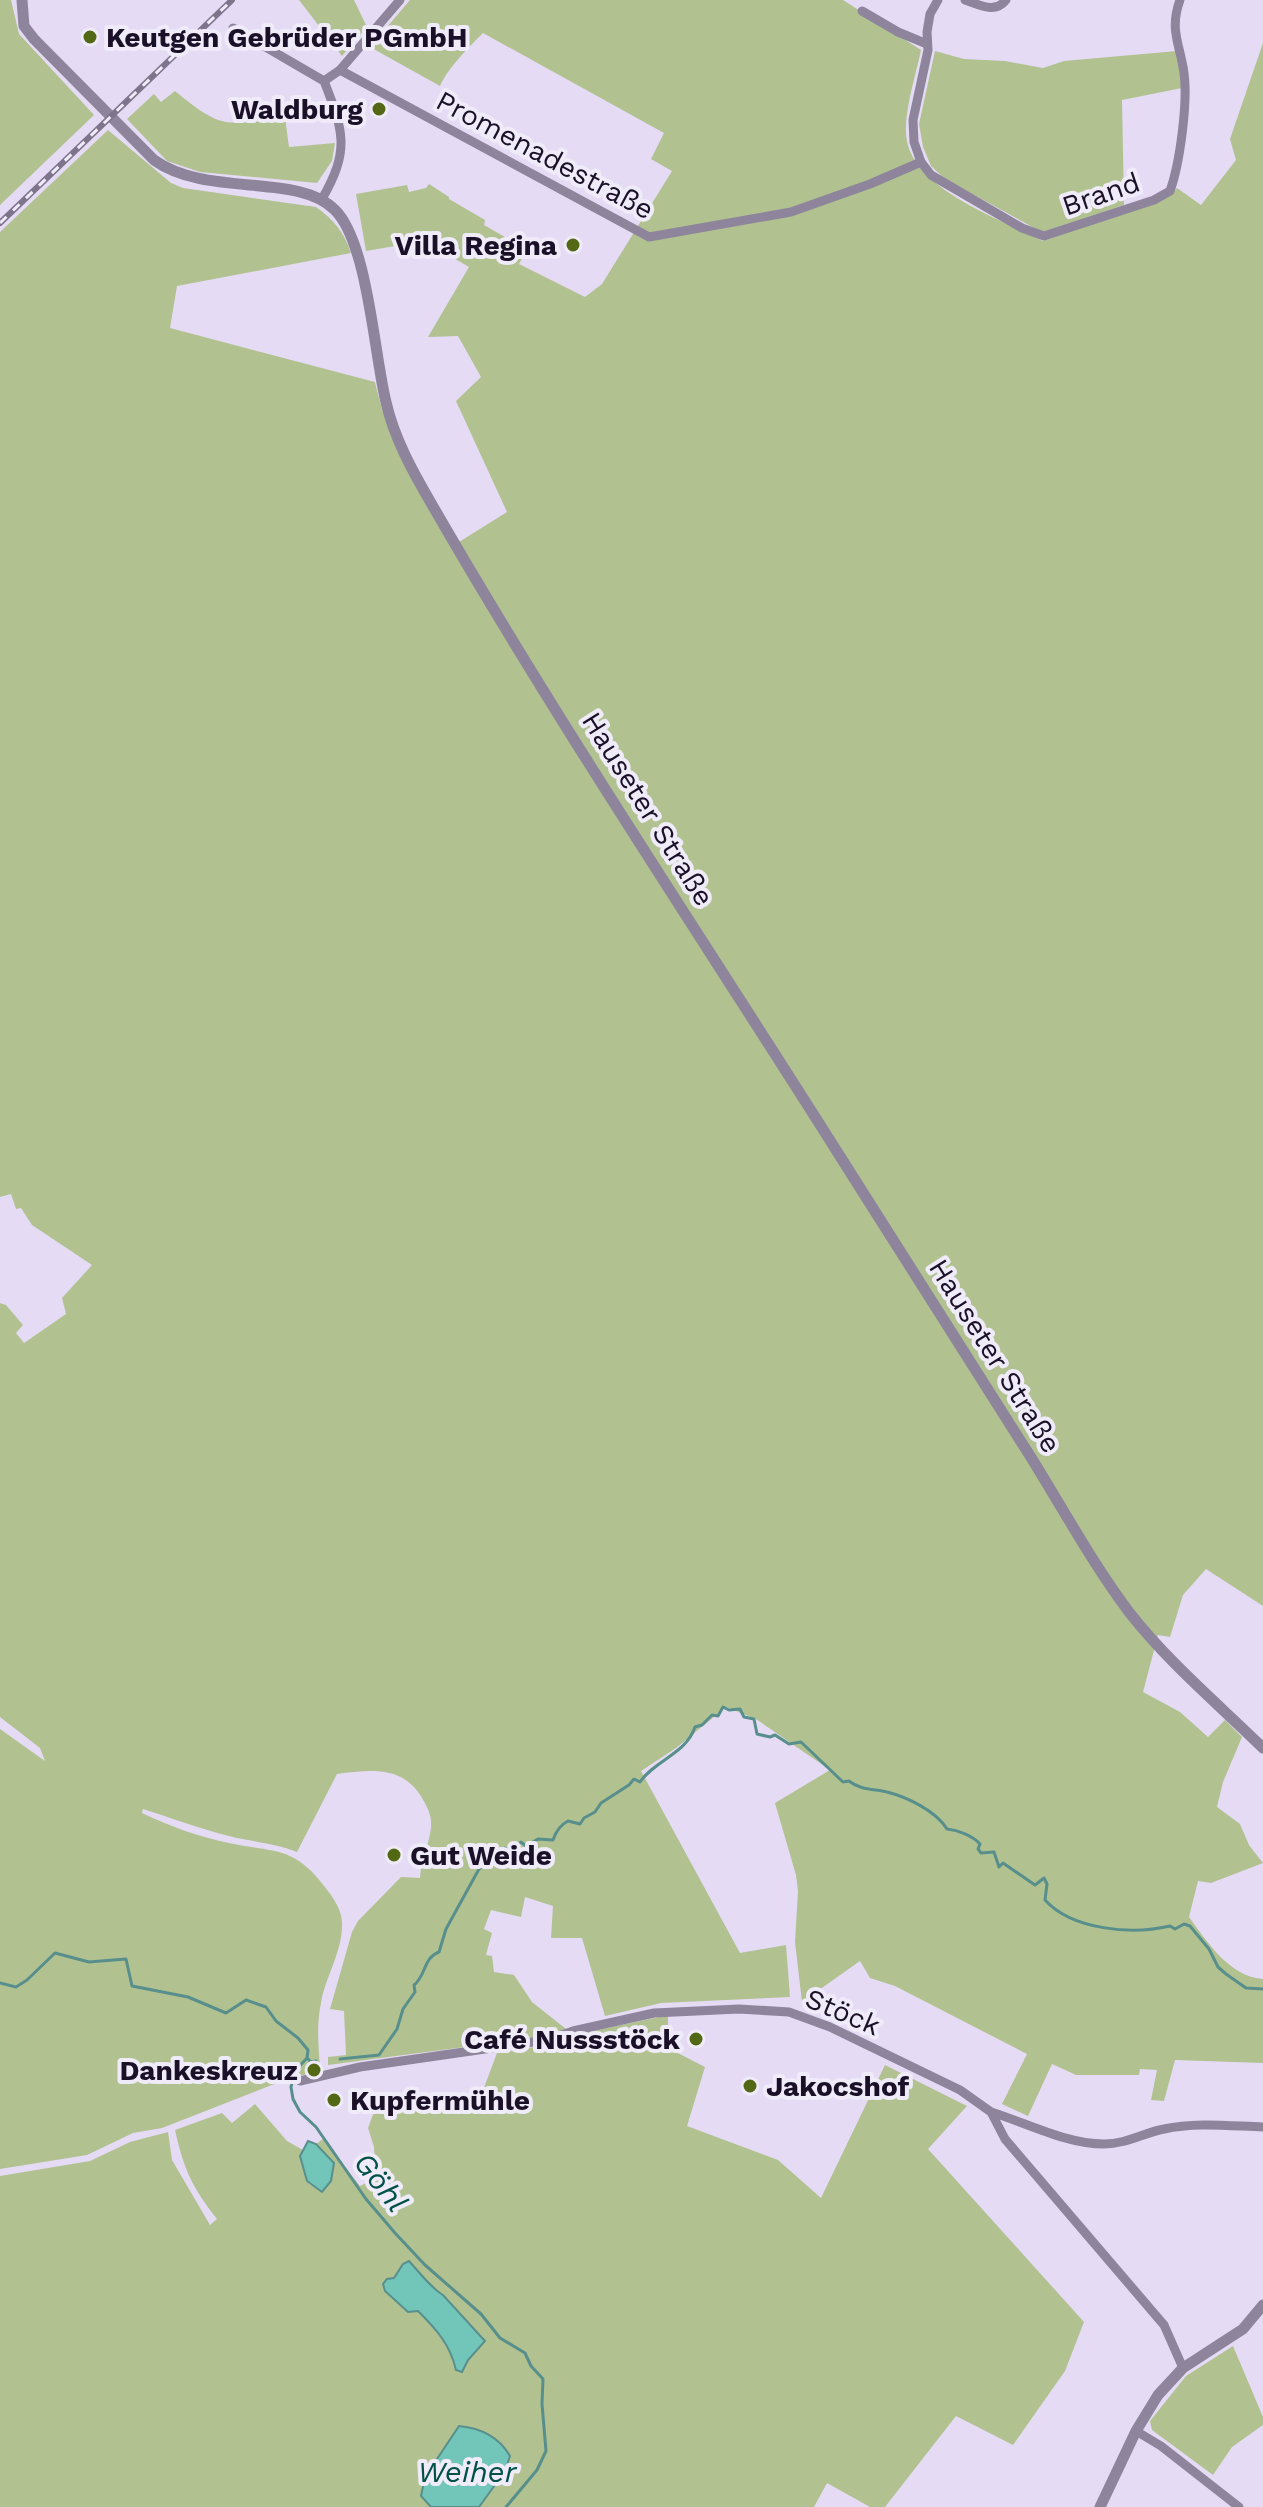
<svg xmlns="http://www.w3.org/2000/svg" width="1263" height="2507" font-family="'Work Sans',sans-serif">
	<style>
		.green { fill: #b1c290; fill-rule: evenodd }
		.water { fill: #72c6b9; stroke: #588f8d; stroke-width: 2 }
		.lines { fill: none; stroke-linecap: round; stroke-linejoin: round }
		.stream { stroke: #588f8d; stroke-width: 3 }
		.minor { stroke: #8e859d; stroke-width: 9 }
		.tertiary { stroke: #8e859d; stroke-width: 11 }
		.rail-casing { stroke: #7e748c; stroke-width: 6 }
		.rail { stroke: #efebf8; stroke-width: 3; stroke-dasharray: 9; stroke-linecap: butt }
		.poi-dot { fill: #536814; stroke: #efebf8; stroke-width: 3 }
		.labels { text-anchor: middle; dominant-baseline: central; stroke-width: 8; stroke-linejoin: round; paint-order: stroke }
		.poi-label { font-size: 28px; font-weight: bold; fill: #1a1027; stroke: #efebf8; text-anchor: start }
		.street-label { font-size: 28px; fill: #1a1027; stroke: #efebf8 }
		.water-label { font-size: 30px; font-style: italic; fill: #015148; stroke: #efebf8 }
	</style>
	<rect width="100%" height="100%" fill="#e5dbf5"/>
	<!-- green -->
	<g class="green">
		<path d="M 0,0 L 11,0 L 19,34 L 94,115 L 0,205 Z"/>
		<path d="M 299,0 L 354,0 L 367,27 L 342,56 Z"/>
		<path d="M 410,0 L 843,0 L 921,50 C 916,75 902,117 907,141 C 916,190 1002,220 1043,241 L 1171,194 L 1177,188 L 1201,205 L 1236,160 L 1230,139 L 1263,43 L 1263,1606 L 1206,1569 L 1183,1595 L 1170,1637 L 1158,1635 L 1143,1692 L 1180,1712 L 1208,1737 L 1225,1720 L 1242,1737 L 1223,1782 L 1217,1807 L 1240,1824 L 1249,1845 L 1263,1863 L 1211,1883 L 1198,1881 L 1189,1917 C 1207,1942 1230,1977 1263,1979 L 1263,2063 L 1175,2060 L 1164,2101 L 1151,2100 L 1157,2070 L 1140,2069 L 1139,2075 L 1076,2075 L 1052,2064 L 1028,2116 L 1002,2104 L 1027,2054 L 895,1986 L 870,1978 L 860,1961 L 802,2002 L 795,1942 L 798,1891 L 796,1875 L 775,1803 L 830,1770 L 756,1719 L 726,1707 L 676,1748 L 641,1771 L 740,1953 L 786,1945 L 790,1997 L 661,2003 L 605,2016 L 582,1938 L 551,1938 L 553,1906 L 525,1897 L 521,1917 L 491,1910 L 484,1929 L 492,1933 L 486,1955 L 492,1956 L 494,1972 L 514,1975 L 532,2002 L 566,2029 L 547,2036 L 328,2065 L 328,2057 L 346,2055 L 344,2011 L 330,2009 L 352,1932 L 358,1921 L 401,1877 L 420,1878 C 421,1860 429,1845 431,1828 C 432,1816 428,1808 422,1798 C 403,1765 370,1770 337,1774 L 297,1852 C 275,1843 252,1842 229,1836 C 200,1829 172,1818 143,1809 L 142,1813 C 169,1826 199,1837 229,1843 C 275,1853 293,1845 325,1887 C 334,1899 343,1911 342,1926 C 342,1952 325,1978 321,2003 C 316,2026 319,2048 320,2071 L 287,2079 L 162,2128 L 133,2133 L 87,2155 L 0,2169 L 0,1729 L 45,1761 L 40,1748 L 0,1717 L 0,1303 L 6,1305 L 23,1325 L 16,1333 L 24,1343 L 66,1314 L 62,1298 L 92,1265 L 32,1225 L 21,1208 L 16,1209 L 11,1194 L 0,1197 L 0,232 L 108,130 L 171,183 L 183,188 L 316,207 C 334,220 344,232 351,253 L 177,286 L 170,328 L 375,382 C 388,442 420,495 451,547 L 507,512 L 456,401 L 481,377 L 458,336 L 428,337 L 469,267 L 425,241 L 366,251 L 356,194 L 407,185 L 409,192 L 426,188 L 429,184 L 449,197 L 449,199 L 485,220 L 484,225 L 527,250 L 519,264 L 585,297 L 602,284 L 672,171 L 651,159 L 664,133 L 483,33 C 469,47 448,68 440,86 L 370,47 Z"/>
		<path d="M 935,51 L 964,59 L 1005,61 L 1043,68 L 1064,61 L 1177,51 L 1182,88 L 1122,100 L 1124,205 L 1046,232 L 1036,229 L 945,179 L 931,166 L 923,147 L 919,124 Z"/>
		<path d="M 175,91 C 220,128 229,130 284,110 L 289,147 L 335,143 L 332,161 L 317,183 L 200,172 L 167,161 L 127,119 L 154,94 L 161,102 Z"/>
		<path d="M 668,2015 L 668,2048 L 705,2067 L 687,2126 L 778,2160 L 821,2198 L 885,2065 L 967,2106 L 928,2149 L 1084,2322 L 1065,2371 L 1013,2445 L 956,2416 L 885,2507 L 870,2507 L 827,2483 L 814,2507 L 479,2507 L 505,2471 L 421,2496 L 431,2507 L 0,2507 L 0,2176 L 90,2161 L 130,2142 L 168,2132 L 172,2160 L 210,2225 L 217,2219 C 192,2187 184,2170 175,2130 L 222,2113 L 232,2123 L 255,2104 L 287,2141 L 303,2150 L 300,2156 L 308,2183 L 322,2192 L 323,2152 L 316,2144 L 323,2139 L 360,2186 L 376,2178 L 374,2147 L 368,2128 L 374,2112 L 388,2102 L 404,2100 L 441,2109 L 479,2101 L 497,2053 L 553,2044 L 574,2035 ZM 409,2262 C 420,2273 431,2288 443,2295 L 484,2341 L 468,2360 L 462,2372 L 456,2370 C 447,2331 414,2307 387,2279 L 394,2278 L 403,2264 Z"/>
		<path d="M 1233,2346 L 1263,2417 L 1263,2425 L 1232,2447 L 1213,2475 L 1152,2430 L 1150,2421 L 1186,2376 Z"/>
	</g>
	<!-- water -->
	<g class="water">
		<path d="M 308,2141 L 316,2144 L 334,2163 L 331,2181 L 322,2192 L 307,2181 L 300,2156 Z"/>
		<path d="M 409,2261 C 420,2273 431,2288 443,2295 L 485,2341 L 468,2360 L 462,2372 L 456,2370 C 450,2344 436,2329 418,2311 L 408,2312 L 385,2291 L 383,2284 L 387,2279 L 394,2278 L 403,2264 Z"/>
		<path d="M 459,2426 C 480,2428 499,2437 510,2456 L 505,2471 L 479,2507 L 431,2507 L 421,2496 L 425,2477 Z"/>
	</g>
	<g class="lines">
		<!-- stream -->
		<g class="stream">
			<path d="M 0,1983 L 16,1987 L 27,1980 L 55,1953 L 89,1962 L 126,1959 L 132,1986 L 188,1997 L 226,2013 L 246,2000 L 266,2007 L 276,2021 L 298,2038 L 308,2050 L 307,2058 L 295,2071 L 291,2087 L 293,2099 L 300,2112 L 316,2127 L 366,2199 L 395,2233 L 425,2265 L 481,2314 L 500,2338 L 525,2353 L 531,2366 L 543,2379 L 542,2404 L 546,2451 L 537,2470 L 506,2507"/>
			<path d="M 307,2058 L 311,2062 L 316,2061"/>
			<path d="M 340,2059 L 379,2055 L 397,2029 L 403,2009 L 415,1992 L 414,1985 C 426,1976 423,1958 439,1952 L 446,1929 L 479,1869 L 499,1857 L 505,1848 L 511,1851 L 521,1842 L 526,1846 L 538,1839 L 553,1840 C 556,1831 560,1825 568,1821 L 580,1824 L 584,1818 L 595,1812 L 601,1803 L 629,1785 L 634,1779 L 640,1782 C 655,1760 686,1754 695,1727 L 702,1725 L 712,1715 L 718,1716 L 723,1707 L 729,1710 L 740,1709 L 744,1717 L 754,1719 L 757,1734 L 770,1737 L 775,1735 L 789,1744 L 801,1742 L 843,1782 L 849,1781 C 860,1790 874,1789 887,1792 C 907,1797 936,1811 947,1829 C 958,1830 973,1836 980,1844 L 978,1849 L 981,1853 L 994,1852 L 999,1867 L 1003,1863 L 1035,1885 L 1044,1878 L 1047,1884 L 1045,1900 C 1072,1930 1132,1935 1170,1926 L 1175,1929 L 1184,1924 L 1190,1926 L 1209,1949 L 1218,1967 L 1226,1974 L 1246,1988 L 1263,1989"/>
		</g>
		<!-- minor -->
		<g class="minor">
			<path d="M 938,0 L 930,14 L 927,32 L 928,50 L 913,120 L 914,142 L 921,162 L 931,175 L 1022,228 L 1044,236 L 1154,200 L 1170,191 C 1180,163 1188,102 1184,73 C 1180,44 1169,30 1180,0"/>
			<path d="M 965,0 C 980,5 995,14 1006,0"/>
			<path d="M 862,11 L 898,32 L 927,44"/>
			<path d="M 233,28 L 324,81 C 344,132 350,150 322,199"/>
			<path d="M 340,70 L 649,237 L 791,212 L 870,184 L 921,162"/>
			<path d="M 324,81 L 340,70 L 400,0"/>
			<path d="M 300,2081 L 360,2067 L 547,2040 L 573,2031 L 654,2013 L 739,2009 L 789,2012 L 830,2027 L 960,2090 L 991,2112 L 1005,2139 L 1164,2325 L 1183,2368"/>
			<path d="M 991,2112 C 1027,2123 1066,2144 1104,2144 C 1126,2144 1143,2133 1164,2129 C 1196,2122 1230,2126 1263,2127"/>
			<path d="M 1136,2431 L 1161,2446 L 1239,2507"/>
		</g>
		<!-- tertiary -->
		<g class="tertiary">
			<path d="M 22,0 L 24,26 L 34,39 L 154,160 C 207,198 297,172 335,210 C 368,243 374,354 386,402 C 394,438 413,472 431,503 C 560,727 705,942 843,1161 C 906,1260 969,1359 1032,1459 C 1063,1509 1093,1564 1129,1612 C 1168,1662 1218,1704 1263,1748"/>
			<path d="M 1100,2507 L 1136,2431 L 1158,2395 L 1183,2368 L 1243,2329 L 1263,2305"/>
		</g>
		<defs>
			<path id="rail" d="M 0,223 L 232,0"/>
		</defs>
		<!-- rail casing -->
		<use href="#rail" class="rail-casing"/>
		<!-- rail -->
		<use href="#rail" class="rail"/>
	</g>
	<!-- markers -->
	<g class="poi-dot">
		<circle cx="90" cy="37" r="8"/>
		<circle cx="379" cy="109" r="8"/>
		<circle cx="573" cy="245" r="8"/>
		<circle cx="394" cy="1855" r="8"/>
		<circle cx="696" cy="2039" r="8"/>
		<circle cx="314" cy="2070" r="8"/>
		<circle cx="750" cy="2086" r="8"/>
		<circle cx="334" cy="2100" r="8"/>
	</g>
	<g class="labels">
		<!-- poi labels -->
		<g class="poi-label">
			<text x="106" y="37">Keutgen Gebrüder PGmbH</text>
			<text x="363" y="109" text-anchor="end">Waldburg</text>
			<text x="557" y="245" text-anchor="end">Villa Regina</text>
			<text x="410" y="1855">Gut Weide</text>
			<text x="680" y="2039" text-anchor="end">Café Nussstöck</text>
			<text x="298" y="2070" text-anchor="end">Dankeskreuz</text>
			<text x="766" y="2086">Jakocshof</text>
			<text x="350" y="2100">Kupfermühle</text>
		</g>
		<!-- street labels -->
		<g class="street-label">
			<text transform="translate(545 155) rotate(28)">Promenadestraße</text>
			<text transform="translate(1101 194) rotate(-19)">Brand</text>
			<text transform="translate(648 809) rotate(58)">Hauseter Straße</text>
			<text transform="translate(995 1356) rotate(58)">Hauseter Straße</text>
			<text transform="translate(843 2012) rotate(23)">Stöck</text>
		</g>
		<!-- water labels -->
		<g class="water-label">
			<text transform="translate(381 2182) rotate(52)">Göhl</text>
			<text x="467" y="2471">Weiher</text>
		</g>
	</g>
</svg>
